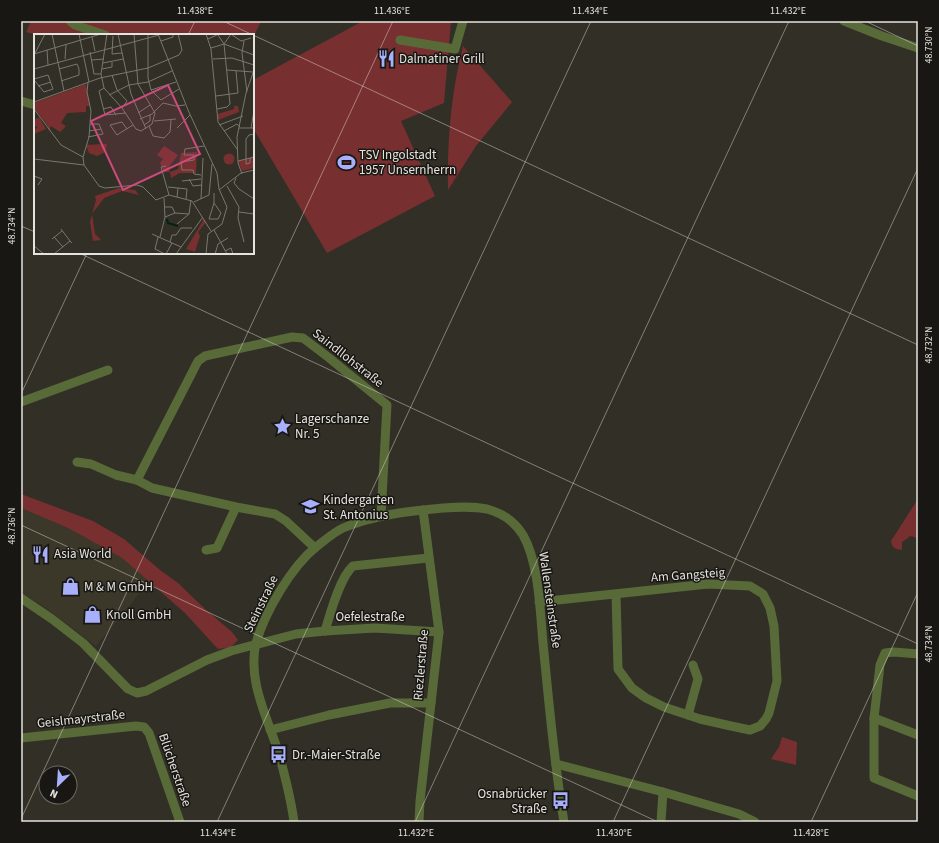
<svg xmlns="http://www.w3.org/2000/svg" width="939" height="843" font-family="'Source Sans 3',sans-serif">
	<style>
		.built { fill: #3c3829 }
		.green { fill: #782f30 }
		.lines { fill: none; stroke-linecap: round; stroke-linejoin: round }
		.street { stroke: #586a38; stroke-width: 9 }
		.ticks { fill: none; stroke: #e5e3dd; stroke-width: 1; stroke-opacity: 0.45 }
		.labels { text-anchor: middle; dominant-baseline: central; stroke-width: 3; stroke-linejoin: round; paint-order: stroke }
		.poi-label { font-size: 13px; fill: #e5e3dd; stroke: #181713; text-anchor: start }
		.street-label { font-size: 13px; fill: #e5e3dd; stroke: #181713 }
		.inset-river { fill: none; stroke: #042113; stroke-width: 2 }
		.inset-road { fill: none; stroke: #7a776f; stroke-width: 1 }
		.view { fill: #cb4b7c; fill-opacity: 0.15; stroke: #cb4b7c; stroke-width: 2 }
		.inset-edge { fill: none; stroke: #e5e3dd; stroke-width: 2 }
		.neatline { fill: none; stroke: #e5e3dd; stroke-width: 1.5 }
		.ticks-label { font-size: 10px; text-anchor: middle; fill: #e5e3dd }
	</style>
	<rect width="100%" height="100%" fill="#322f26"/>
	<!-- built -->
	<path class="built" d="M 21,508 L 68,528 L 122,558 L 149,582 L 96,646 L 43,606 L 21,592 Z"/>
	<!-- green -->
	<g class="green">
		<path d="M 31,21 L 261,21 L 253,38 L 253,35 L 37,35 L 26,32 Z"/>
		<path d="M 363,21 L 451,21 L 444,103 L 401,121 L 435,196 L 327,253 L 253,128 L 253,80 Z"/>
		<path d="M 463,46 L 512,102 L 476,146 L 448,190 C 447,141 451,93 463,46 Z"/>
		<path d="M 21,494 L 93,521 L 124,539 L 160,570 L 178,583 L 205,609 L 232,632 L 238,640 L 231,647 L 218,649 L 185,613 L 122,558 L 68,528 L 21,508 Z"/>
		<path d="M 918,499 L 918,540 L 915,537 L 909,536 L 909,537 L 902,542 L 902,550 C 895,549 892,548 891,541 Z"/>
		<path d="M 782,737 L 797,742 L 796,765 L 771,759 L 779,747 Z"/>
	</g>
	<g class="lines">
		<!-- street -->
		<g class="street">
			<path d="M 70,21 L 75,25 L 105,35"/>
			<path d="M 844,21 L 882,36 L 918,48"/>
			<path d="M 400,40 L 455,49 L 463,21"/>
			<path d="M 21,101 L 35,105"/>
			<path d="M 21,402 L 108,370"/>
			<path d="M 77,462 L 91,464 L 116,475 L 137,480 L 152,488 L 236,507 L 275,514 L 286,521 L 315,548"/>
			<path d="M 137,480 L 198,361 L 205,356 L 292,337 L 303,338 L 328,357 L 387,405 L 381,516"/>
			<path d="M 206,550 L 217,548 L 236,507"/>
			<path d="M 21,598 L 52,619 L 83,643 L 128,689 L 137,693 L 146,691 L 207,660 L 231,651 L 296,634 L 325,631 L 375,628 L 439,632"/>
			<path d="M 539,602 L 708,584 L 750,586 L 763,594 L 770,608 L 774,626 L 777,681 L 769,713 L 766,719 L 760,726 L 750,730 L 731,726 L 700,719 L 664,707 L 646,698 L 632,688 L 618,669 L 616,594"/>
			<path d="M 325,631 C 330,614 340,577 353,566 L 428,558"/>
			<path d="M 918,654 L 894,652 L 885,653 L 880,665 L 874,718 L 874,778 L 918,796"/>
			<path d="M 688,715 L 698,679 L 693,665"/>
			<path d="M 874,718 L 918,735"/>
			<path d="M 270,730 L 329,715 L 390,703 L 431,703"/>
			<path d="M 21,738 L 136,726 L 144,727 L 149,733 L 180,822"/>
			<path d="M 556,764 L 663,792 L 739,814 L 755,822"/>
			<path d="M 294,822 C 291,799 285,776 279,754 C 268,719 247,681 256,643 C 265,612 291,567 316,547 C 324,541 334,532 343,528 C 374,515 409,511 443,508 C 458,507 472,506 487,509 C 502,513 515,522 523,535 C 539,563 540,611 543,643 C 549,703 554,763 564,822"/>
			<path d="M 419,822 L 420,801 L 439,632 L 423,510"/>
			<path d="M 661,822 L 663,792"/>
		</g>
	</g>
	<!-- ticks -->
	<path class="ticks" d="M 223,21 L 918,345M 865,21 L 918,46M 188,35 L 195,21M 21,226 L 35,232M 79,253 L 918,644M 21,394 L 87,253M 21,525 L 658,822M 21,819 L 393,21M 217,822 L 591,21M 415,822 L 789,21M 613,822 L 918,168M 811,822 L 918,592"/>
	<!-- icons -->
	<defs>
		<symbol id="restaurant-bare" viewBox="-9 -9 18 18"><path d="M-5-6h1v4h1v-4h1v4h1v-4h1v5L-1.5 .5V6h-2V.5L-5-1ZM5-6V6H3V1.5H1.5Q1.5-4 5-6Z" fill="#a8b0fc" stroke="#181713" stroke-width="2.5" paint-order="stroke"/></symbol>
		<symbol id="stadium-bare" viewBox="-9 -9 18 18"><path d="M0-5a6.5 5 0 1 0 0 10a6.5 5 0 1 0 0-10ZM-3.5-1.8h7v3.6h-7Z" fill="#a8b0fc" stroke="#181713" stroke-width="2.5" paint-order="stroke"/></symbol>
		<symbol id="sight-bare" viewBox="-9 -9 18 18"><path d="M0-6L1.8-2.2L6-1.7L2.9 1.2L3.7 5.4L0 3.3L-3.7 5.4L-2.9 1.2L-6-1.7L-1.8-2.2Z" fill="#a8b0fc" stroke="#181713" stroke-width="2.5" paint-order="stroke"/></symbol>
		<symbol id="school-bare" viewBox="-9 -9 18 18"><path d="M0-5L7-2L0 1L-7-2ZM-4 1L0 2.5L4 1V4Q0 6-4 4Z" fill="#a8b0fc" stroke="#181713" stroke-width="2.5" paint-order="stroke"/></symbol>
		<symbol id="shop-bare" viewBox="-9 -9 18 18"><path d="M-5-2.5h2.3a2.7 3.5 0 0 1 5.4 0H5L5.5 6h-11ZM-1.5-2.5h3a1.5 2.3 0 0 0-3 0Z" fill="#a8b0fc" stroke="#181713" stroke-width="2.5" paint-order="stroke"/></symbol>
		<symbol id="bus-bare" viewBox="-9 -9 18 18"><path d="M-5-6H5V4H4V6H2V4H-2V6H-4V4H-5ZM-3.5-4V0h7V-4ZM-3.5 1.2v1.5H-2V1.2ZM2 1.2v1.5H3.5V1.2Z" fill="#a8b0fc" stroke="#181713" stroke-width="2.5" paint-order="stroke"/></symbol>
	</defs>
	<g fill-rule="evenodd">
		<use href="#restaurant-bare" x="374" y="46" width="25" height="25"/>
		<use href="#stadium-bare" x="334" y="150" width="25" height="25"/>
		<use href="#sight-bare" x="270" y="414" width="25" height="25"/>
		<use href="#school-bare" x="298" y="494" width="25" height="25"/>
		<use href="#restaurant-bare" x="28" y="542" width="25" height="25"/>
		<use href="#shop-bare" x="58" y="574" width="25" height="25"/>
		<use href="#shop-bare" x="80" y="602" width="25" height="25"/>
		<use href="#bus-bare" x="266" y="742" width="25" height="25"/>
		<use href="#bus-bare" x="548" y="788" width="25" height="25"/>
	</g>
	<g class="labels">
		<!-- poi labels -->
		<g class="poi-label">
			<text x="399" y="59">Dalmatiner Grill</text>
			<text x="359" y="155">TSV Ingolstadt<tspan x="359" dy="15">1957 Unsernherrn</tspan></text>
			<text x="295" y="419">Lagerschanze<tspan x="295" dy="15">Nr. 5</tspan></text>
			<text x="323" y="500">Kindergarten<tspan x="323" dy="15">St. Antonius</tspan></text>
			<text x="54" y="554">Asia World</text>
			<text x="84" y="587">M &amp; M GmbH</text>
			<text x="106" y="615">Knoll GmbH</text>
			<text x="292" y="755">Dr.-Maier-Straße</text>
			<text x="547" y="794" text-anchor="end">Osnabrücker<tspan x="547" dy="15">Straße</tspan></text>
		</g>
		<!-- street labels -->
		<g class="street-label">
			<text transform="translate(348 358) rotate(38)">Saindllohstraße</text>
			<text transform="translate(688 575) rotate(-4)">Am Gangsteig</text>
			<text transform="translate(550 600) rotate(82)">Wallensteinstraße</text>
			<text transform="translate(261 604) rotate(-64)">Steinstraße</text>
			<text x="370" y="617">Oefelestraße</text>
			<text transform="translate(421 665) rotate(-85)">Riezlerstraße</text>
			<text transform="translate(81 719) rotate(-6)">Geislmayrstraße</text>
			<text transform="translate(175 770) rotate(71)">Blücherstraße</text>
		</g>
	</g>
	<!-- overview -->
	<g transform="translate(34 34)">
		<rect width="220" height="220" fill="#322f26"/>
		<path d="M 52,50 L 56,72 L 52,72 L 52,78 L 33,79 L 27,89 L 32,92 L 26,98 L 17,92 L 15,98 L 14,92 L 0,74 L 0,69 ZM 200,72 L 204,72 L 205,78 L 184,86 L 184,80 L 200,75 ZM 5,83 L 12,95 L 0,100 L 0,96 L 4,93 L 0,92 L 0,86 ZM 69,110 L 73,110 L 71,118 L 63,122 L 55,119 L 52,111 ZM 130,112 L 144,121 L 135,133 L 136,138 L 144,135 L 147,119 L 163,118 L 162,139 L 146,139 L 137,144 L 136,138 L 130,138 L 126,129 L 129,125 L 123,121 ZM189.5 125a5.5 5.5 0 1 1 11 0a5.5 5.5 0 1 1-11 0ZM 219,123 L 220,134 L 208,137 L 204,127 ZM 85,154 L 101,156 L 105,161 L 88,157 L 70,164 L 58,180 L 61,200 L 67,206 L 59,207 L 56,188 L 62,166 L 61,162 ZM 170,185 L 172,188 L 164,198 L 166,202 L 161,218 L 152,215 Z" fill="#782f30"/>
		<path class="inset-river" d="M 133,185 L 134,189 L 144,192"/>
		<path class="inset-road" d="M 18,0 L 30,57M 45,0 L 55,48M 73,0 L 67,40 L 70,54 L 88,74 L 102,95 L 107,97 L 118,90 L 121,79 L 104,50 L 100,0M 84,0 L 97,60 L 112,95M 114,0 L 114,44 L 117,56 L 127,66 L 145,55M 124,0 L 154,76 L 183,139 L 185,155 L 193,173 L 188,190 L 174,200 L 172,220M 172,0 L 177,15 L 184,88 L 203,115M 197,0 L 207,7 L 217,4M 184,1 L 190,10 L 220,21M 79,2 L 78,20 L 88,19M 58,3 L 61,17M 174,5 L 185,0M 127,7 L 139,3 L 139,0M 210,7 L 208,19 L 213,58M 177,14 L 190,10 L 197,0M 13,16 L 14,31M 56,18 L 60,40 L 67,40M 0,20 L 67,0M 0,21 L 11,0M 31,25 L 32,11M 179,25 L 198,24 L 220,31M 58,26 L 70,25M 69,29 L 89,25M 0,35 L 125,1M 25,35 L 43,30 L 45,35 L 45,41 L 27,47M 68,35 L 78,33 L 78,28M 193,36 L 219,38M 78,41 L 83,56 L 93,67 L 88,74M 0,45 L 14,41 L 19,55 L 10,58 L 0,46M 4,52 L 17,48M 70,54 L 65,57 L 71,81 L 92,79M 117,56 L 142,48M 75,61 L 95,51 L 114,48 L 138,37M 182,62 L 204,59 L 202,37M 0,68 L 66,44 L 114,34 L 145,21 L 148,16 L 144,0M 0,75 L 27,111 L 49,123 L 50,131 L 65,152 L 71,154 L 103,151 L 109,153 L 122,166 L 135,161 L 158,167 L 177,197M 69,75 L 77,73 L 82,81M 183,75 L 193,73 L 196,70 L 190,10M 104,79 L 116,71M 106,85 L 118,80 L 129,69 L 142,72 L 151,71M 120,87 L 142,85M 110,91 L 116,87 L 116,81M 185,91 L 209,82M 115,92 L 119,102 L 130,104 L 136,98 L 137,86M 143,94 L 156,81M 205,94 L 220,94M 217,94 L 220,77M 93,95 L 88,88 L 76,91 L 83,101 L 86,99 L 99,91M 55,97 L 67,95M 190,97 L 203,90 L 206,93M 54,103 L 69,100 L 65,90 L 56,90M 49,123 L 55,103 L 57,77 L 53,58 L 54,48M 216,124 L 216,129 L 212,130 L 212,105 L 215,101 L 220,100M 0,125 L 50,131M 204,127 L 220,123M 132,132 L 127,133 L 135,161M 208,140 L 204,129 L 203,103 L 212,59 L 220,36M 167,141 L 160,140 L 159,136 L 148,136 L 147,128 L 160,126 L 160,121 L 150,121 L 151,115 L 170,112M 0,142 L 8,145 L 4,151M 202,144 L 200,149 L 205,155 L 220,165M 155,145 L 159,152 L 168,151M 148,147 L 167,145M 193,152 L 205,173 L 204,184 L 210,208M 134,153 L 144,154 L 143,163M 144,154 L 153,155 L 152,165M 185,156 L 207,139 L 220,136M 180,159 L 180,169 L 187,179 L 184,185 L 175,185 L 180,169M 130,164 L 131,183M 167,165 L 169,124M 160,168 L 175,161 L 178,130M 131,173 L 138,173 L 141,179M 205,178 L 220,180M 143,190 L 155,180M 27,195 L 36,207M 180,196 L 193,220M 118,200 L 147,213M 20,203 L 29,213M 124,203 L 121,215 L 131,220M 126,203 L 131,183 L 141,179 L 155,180 L 157,166M 18,205 L 28,197M 136,208 L 138,201 L 142,201 L 147,194 L 158,194M 0,212 L 10,220M 191,217 L 197,214 L 199,220M 20,220 L 36,207 L 38,209M 132,220 L 138,209M 142,220 L 169,183M 181,220 L 184,210 L 194,204"/>
		<path class="view" d="M 134,51 L 166,120 L 89,156 L 57,87 Z"/>
		<rect width="220" height="220" class="inset-edge"/>
	</g>
	<!-- border -->
	<rect width="939" height="843" fill="none" stroke="#181713" stroke-width="44"/>
	<!-- north arrow -->
	<g transform="translate(58 785) rotate(205)"><circle r="19" fill="#181713" stroke="#6a6964"/>
	<path d="M0-3L7 15L0 10L-7 15Z" fill="#a8b0fc"/>
	<text y="-6" font-size="11" font-weight="bold" text-anchor="middle" fill="#e5e3dd">N</text>
	</g>
	<rect x="22" y="22" width="895" height="799" class="neatline"/>
	<g class="ticks-label">
		<text x="195" y="14">11.438°E</text>
		<text x="392" y="14">11.436°E</text>
		<text x="590" y="14">11.434°E</text>
		<text x="788" y="14">11.432°E</text>
		<text transform="translate(928 45) rotate(-90)" y="4">48.730°N</text>
		<text transform="translate(11 226) rotate(-90)" y="4">48.734°N</text>
		<text transform="translate(928 345) rotate(-90)" y="4">48.732°N</text>
		<text transform="translate(11 526) rotate(-90)" y="4">48.736°N</text>
		<text transform="translate(928 644) rotate(-90)" y="4">48.734°N</text>
		<text x="218" y="836">11.434°E</text>
		<text x="416" y="836">11.432°E</text>
		<text x="614" y="836">11.430°E</text>
		<text x="811" y="836">11.428°E</text>
	</g>
</svg>
